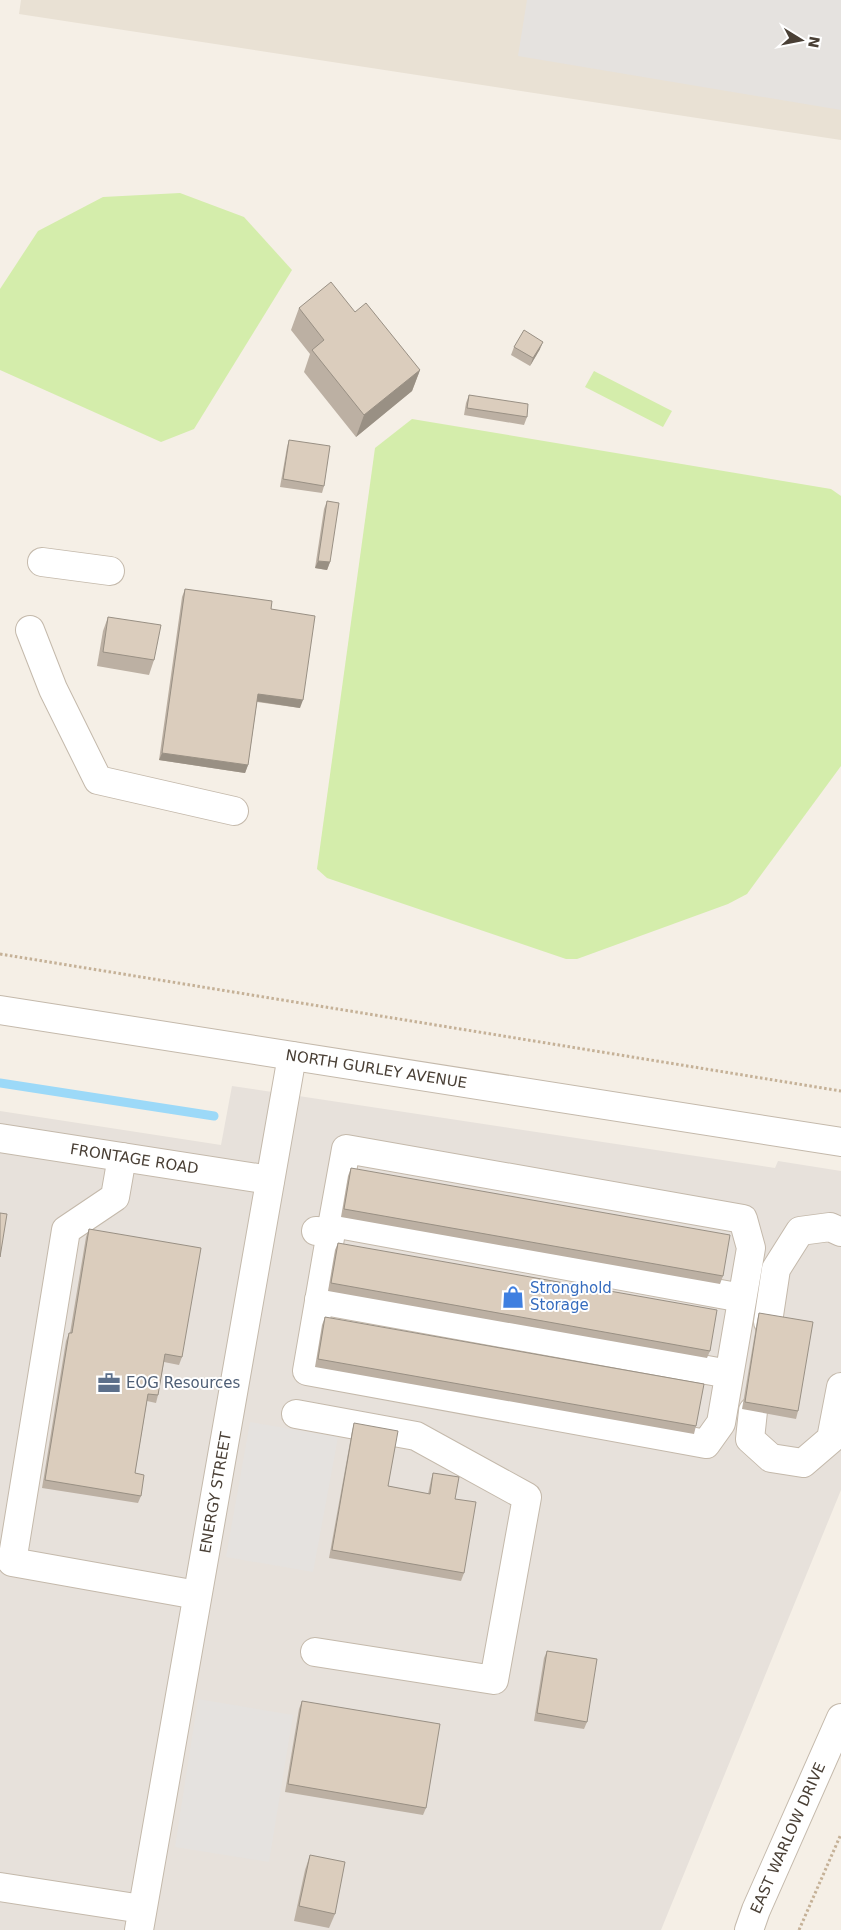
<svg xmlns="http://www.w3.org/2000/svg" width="841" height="1930" font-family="'DejaVu Sans',sans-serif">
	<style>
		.residential { fill: #e9e1d4 }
		.industrial { fill: #e7e1db }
		.green { fill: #d4edab }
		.parking { fill: #e5e2df }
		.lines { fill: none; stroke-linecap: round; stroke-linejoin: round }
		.stream { stroke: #9cd9f8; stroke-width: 9 }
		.minor-casing { stroke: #c4b9ab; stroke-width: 30 }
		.path { stroke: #c5b197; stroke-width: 3; stroke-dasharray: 2.5 2.5; stroke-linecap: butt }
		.minor { stroke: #fff; stroke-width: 28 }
		.wall { fill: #bcb0a3 }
		.shaded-wall { fill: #999084 }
		.building { fill: #dbcdbd; stroke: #999084 }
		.labels { text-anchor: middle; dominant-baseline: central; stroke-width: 4; stroke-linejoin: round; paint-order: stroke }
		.street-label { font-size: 15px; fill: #493f35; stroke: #fff }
		.shop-label { font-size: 15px; fill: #366cbe; stroke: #fff; text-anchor: start }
		.service-label { font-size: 15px; fill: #4e5e75; stroke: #fff; text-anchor: start }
	</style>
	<rect width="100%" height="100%" fill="#f5efe6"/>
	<!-- residential -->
	<path class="residential" d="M 21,0 L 841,0 L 841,140 L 19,14 Z"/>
	<!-- industrial -->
	<path class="industrial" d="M 232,1086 L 775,1168 L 778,1161 L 841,1171 L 841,1490 L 661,1930 L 0,1930 L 0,1111 L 221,1145 Z"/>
	<!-- green -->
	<g class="green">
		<path d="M 180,193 L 244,217 L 292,270 L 194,429 L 161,442 L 0,370 L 0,289 L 38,231 L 103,197 Z"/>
		<path d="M 594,371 L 672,411 L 663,427 L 585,387 Z"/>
		<path d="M 412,419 L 831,489 L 841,496 L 841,766 L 747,894 L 728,904 L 577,959 L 566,959 L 327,878 L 317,869 L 375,448 Z"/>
	</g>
	<!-- parking -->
	<g class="parking">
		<path d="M 527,0 L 841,0 L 841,110 L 518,56 Z"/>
		<path d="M 250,1422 L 338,1437 L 313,1572 L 226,1557 Z"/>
		<path d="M 198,1699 L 293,1715 L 269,1862 L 175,1847 Z"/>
	</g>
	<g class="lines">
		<!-- stream -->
		<path class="stream" d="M 0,1083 L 214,1116"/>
		<defs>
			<g id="minor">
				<path d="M 42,562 L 110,571"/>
				<path d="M 30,630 L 53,689 L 98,780 L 234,811"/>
				<path id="s1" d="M 0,1010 L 841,1142"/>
				<path id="s2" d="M 0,1138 L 270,1180"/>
				<path d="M 122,1157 L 115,1197 L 66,1230 L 12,1562 L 197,1595"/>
				<path d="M 333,1223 L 742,1298"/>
				<path d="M 316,1231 L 331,1232 L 307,1371 L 706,1444 L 721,1423 L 751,1248 L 743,1219 L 346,1149 L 331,1232"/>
				<path d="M 319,1300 L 729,1374"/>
				<path d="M 768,1322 L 776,1269 L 800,1231 L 830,1227 L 841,1232"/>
				<path d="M 753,1411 L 750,1439 L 771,1458 L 803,1463 L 831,1439 L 841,1387"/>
				<path d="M 296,1414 L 416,1436 L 527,1497 L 494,1680 L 315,1652"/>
				<path d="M 0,1887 L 142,1909"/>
				<path id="s3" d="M 139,1930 L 292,1056"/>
				<path id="s4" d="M 749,1930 L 756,1910 L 841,1718"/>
			</g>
		</defs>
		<!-- minor casing -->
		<use href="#minor" class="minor-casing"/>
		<!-- path -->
		<g class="path">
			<path d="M 0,954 L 841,1091"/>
			<path d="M 799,1930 L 841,1834"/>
		</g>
		<!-- minor -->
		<use href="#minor" class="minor"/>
	</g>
	<!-- wall -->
	<g class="wall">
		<path d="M 299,308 L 355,312 L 420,370 L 412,391 L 356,437 L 304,372 L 310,354 L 291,330 Z"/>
		<path d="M 514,347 L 540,349 L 530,366 L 511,355 Z"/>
		<path d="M 469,395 L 527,417 L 524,425 L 464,415 L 466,403 Z"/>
		<path d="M 289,440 L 324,486 L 322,493 L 280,487 L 287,447 Z"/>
		<path d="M 327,501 L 330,562 L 327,570 L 315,568 L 324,509 Z"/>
		<path d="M 185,589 L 271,609 L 300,708 L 257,702 L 248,765 L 245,773 L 159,760 L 182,597 Z"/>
		<path d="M 108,617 L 154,660 L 149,675 L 97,666 L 103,631 Z"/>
		<path d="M 351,1168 L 723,1276 L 720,1284 L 341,1217 L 348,1176 Z"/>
		<path d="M 89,1229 L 182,1357 L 179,1365 L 164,1362 L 158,1395 L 156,1403 L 147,1401 L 135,1473 L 141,1496 L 138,1503 L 42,1488 L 66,1341 L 69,1333 L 70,1333 L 86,1237 Z"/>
		<path d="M 338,1243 L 710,1351 L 707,1358 L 328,1291 L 335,1250 Z"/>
		<path d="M 759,1313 L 798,1411 L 796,1419 L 742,1409 L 757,1321 Z"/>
		<path d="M 325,1317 L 696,1426 L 694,1434 L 315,1367 L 322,1325 Z"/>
		<path d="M 354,1423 L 388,1486 L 428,1494 L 431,1480 L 433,1473 L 455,1499 L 464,1573 L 461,1581 L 329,1558 L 352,1431 Z"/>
		<path d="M 547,1651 L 587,1722 L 584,1729 L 534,1721 L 544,1658 Z"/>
		<path d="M 302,1701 L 426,1808 L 423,1815 L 285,1792 L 299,1709 Z"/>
		<path d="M 310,1855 L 335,1914 L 329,1928 L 294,1921 L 305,1870 Z"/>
	</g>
	<!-- shaded-wall -->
	<g class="shaded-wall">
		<path d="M 543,342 L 540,349 L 530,366 L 533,358 Z"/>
		<path d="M 420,370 L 412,391 L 356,437 L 364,415 Z"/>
		<path d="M 318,561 L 330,562 L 327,570 L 315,568 Z"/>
		<path d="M 258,694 L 303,700 L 300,708 L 255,701 Z"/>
		<path d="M 162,753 L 248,765 L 245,773 L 159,760 Z"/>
	</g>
	<!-- building -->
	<g class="building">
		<path d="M 331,282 L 355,312 L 366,303 L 420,370 L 364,415 L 312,350 L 324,340 L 299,308 Z"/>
		<path d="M 524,330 L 543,342 L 533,358 L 514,347 Z"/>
		<path d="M 469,395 L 528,404 L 527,417 L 467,408 Z"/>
		<path d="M 289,440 L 330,446 L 324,486 L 283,479 Z"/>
		<path d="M 327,501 L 339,503 L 330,562 L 318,561 Z"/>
		<path d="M 185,589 L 272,601 L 271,609 L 315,616 L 303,700 L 258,694 L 248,765 L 162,753 Z"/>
		<path d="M 108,617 L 161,625 L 154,660 L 103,652 Z"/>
		<path d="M 351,1168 L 730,1235 L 723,1276 L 344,1209 Z"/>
		<path d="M 0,1213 L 7,1214 L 0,1257 Z"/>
		<path d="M 89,1229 L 201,1248 L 182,1357 L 165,1354 L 158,1395 L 148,1394 L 135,1473 L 144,1475 L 141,1496 L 45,1480 L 69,1333 L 72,1333 Z"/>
		<path d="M 338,1243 L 717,1310 L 710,1351 L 331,1283 Z"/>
		<path d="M 759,1313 L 813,1322 L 798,1411 L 745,1402 Z"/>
		<path d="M 325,1317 L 704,1384 L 696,1426 L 318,1359 Z"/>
		<path d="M 354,1423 L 398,1431 L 388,1486 L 430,1494 L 433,1473 L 459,1477 L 455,1499 L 476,1502 L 464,1573 L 332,1550 Z"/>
		<path d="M 547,1651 L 597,1659 L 587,1722 L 537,1713 Z"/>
		<path d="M 302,1701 L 440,1724 L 426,1808 L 288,1784 Z"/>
		<path d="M 310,1855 L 345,1862 L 335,1914 L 299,1906 Z"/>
	</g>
	<!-- icons -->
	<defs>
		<symbol id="shop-bare" viewBox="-9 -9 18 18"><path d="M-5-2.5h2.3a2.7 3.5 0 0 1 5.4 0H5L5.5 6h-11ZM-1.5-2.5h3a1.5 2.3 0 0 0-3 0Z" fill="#3f7fe0" stroke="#fff" stroke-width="2.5" paint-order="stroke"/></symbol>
		<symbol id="office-bare" viewBox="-9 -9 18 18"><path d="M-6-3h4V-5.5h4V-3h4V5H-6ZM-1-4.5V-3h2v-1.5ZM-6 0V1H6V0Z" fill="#5c6f8a" stroke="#fff" stroke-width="2.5" paint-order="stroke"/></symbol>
	</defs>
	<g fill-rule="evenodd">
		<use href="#shop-bare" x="497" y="1281" width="32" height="32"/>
		<use href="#office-bare" x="93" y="1367" width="32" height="32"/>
	</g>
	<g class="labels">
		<!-- street labels -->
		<g class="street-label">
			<text stroke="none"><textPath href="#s1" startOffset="381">NORTH GURLEY AVENUE</textPath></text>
			<text stroke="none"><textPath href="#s2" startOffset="136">FRONTAGE ROAD</textPath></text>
			<text stroke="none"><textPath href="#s3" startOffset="444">ENERGY STREET</textPath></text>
			<text stroke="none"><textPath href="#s4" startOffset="100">EAST WARLOW DRIVE</textPath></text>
		</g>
		<!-- shop labels -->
		<g class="shop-label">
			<text x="530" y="1288">Stronghold<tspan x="530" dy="17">Storage</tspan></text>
		</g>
		<!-- service labels -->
		<g class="service-label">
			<text x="126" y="1383">EOG Resources</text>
		</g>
	</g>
	<!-- north arrow -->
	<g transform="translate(801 40) rotate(100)" stroke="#ffffff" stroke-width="4" paint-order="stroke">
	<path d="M0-4L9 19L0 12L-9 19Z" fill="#493f35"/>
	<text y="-8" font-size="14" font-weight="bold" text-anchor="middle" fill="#493f35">N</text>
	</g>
</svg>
